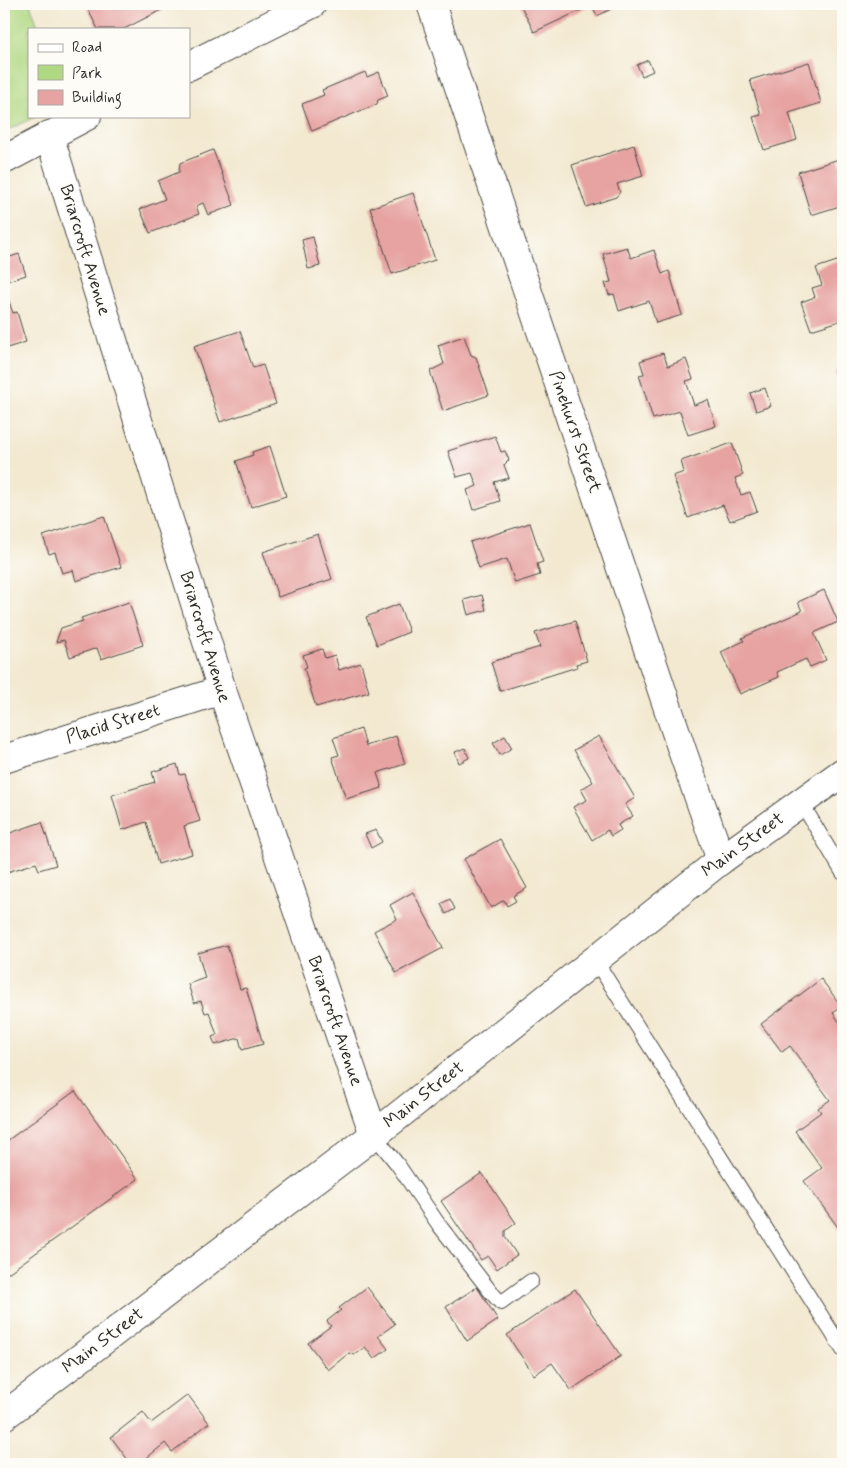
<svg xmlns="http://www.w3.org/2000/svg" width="847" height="1468" font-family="Mynerve,sans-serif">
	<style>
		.green { fill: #b0d882; stroke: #6e8256 }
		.building { fill: #e6a3a1 }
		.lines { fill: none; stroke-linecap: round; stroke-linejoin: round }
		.service-casing { stroke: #494844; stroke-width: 16 }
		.minor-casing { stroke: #494844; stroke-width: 30 }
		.secondary-casing { stroke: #494844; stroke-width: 30 }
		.service { stroke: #fff; stroke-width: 14 }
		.minor { stroke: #fff; stroke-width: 28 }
		.secondary { stroke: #fff; stroke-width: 28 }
		.labels { text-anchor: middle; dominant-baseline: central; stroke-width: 4; stroke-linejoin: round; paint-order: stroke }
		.street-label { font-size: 18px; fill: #2b2b2b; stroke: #fdfcf7 }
	</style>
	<rect width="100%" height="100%" fill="#fdfcf7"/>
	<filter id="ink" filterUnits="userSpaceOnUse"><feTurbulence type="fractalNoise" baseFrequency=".02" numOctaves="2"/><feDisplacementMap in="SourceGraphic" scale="10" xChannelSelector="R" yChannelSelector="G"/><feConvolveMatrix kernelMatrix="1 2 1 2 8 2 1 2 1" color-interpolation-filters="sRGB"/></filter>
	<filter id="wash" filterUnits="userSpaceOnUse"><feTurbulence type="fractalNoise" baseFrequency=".0096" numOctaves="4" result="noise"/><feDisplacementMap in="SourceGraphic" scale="20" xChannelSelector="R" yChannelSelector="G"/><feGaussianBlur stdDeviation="1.12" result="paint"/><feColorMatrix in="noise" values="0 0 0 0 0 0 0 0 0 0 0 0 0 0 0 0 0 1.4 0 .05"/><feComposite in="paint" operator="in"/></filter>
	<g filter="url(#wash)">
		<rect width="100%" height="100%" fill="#f3e9d1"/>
		<!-- green -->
		<path class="green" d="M 4,4 L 30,4 L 39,29 L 29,29 L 29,116 L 37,116 L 10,129 L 4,109 Z"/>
		<g id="blocks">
			<!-- building -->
			<g class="building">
				<path d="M 85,4 L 173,4 L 124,29 L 98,29 Z"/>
				<path d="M 520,4 L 621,4 L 597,16 L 592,5 L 534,32 Z"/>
				<path d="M 648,60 L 653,71 L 642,76 L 637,65 Z"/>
				<path d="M 809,62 L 821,103 L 789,113 L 797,140 L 764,150 L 753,117 L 761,115 L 750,80 Z"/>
				<path d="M 365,72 L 367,77 L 379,72 L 388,96 L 378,100 L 377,104 L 312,131 L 302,104 L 324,95 L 322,90 Z"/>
				<path d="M 634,145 L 643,176 L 617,184 L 620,192 L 616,197 L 586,207 L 572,165 Z"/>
				<path d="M 213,150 L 234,205 L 208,215 L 203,203 L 196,206 L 199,214 L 150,233 L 140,209 L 165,199 L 158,181 L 179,172 L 180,163 Z"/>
				<path d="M 839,159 L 843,173 L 843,205 L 811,215 L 798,172 Z"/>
				<path d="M 413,193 L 435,260 L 392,274 L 370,208 Z"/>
				<path d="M 313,237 L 320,266 L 308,269 L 302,240 Z"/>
				<path d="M 627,247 L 631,258 L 654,250 L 662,274 L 669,271 L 682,315 L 656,323 L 649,301 L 619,311 L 614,294 L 609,295 L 605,283 L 611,282 L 603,254 Z"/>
				<path d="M 19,254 L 26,275 L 4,282 L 4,259 Z"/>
				<path d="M 843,259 L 843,320 L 811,330 L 801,302 L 815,297 L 812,288 L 822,285 L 816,268 Z"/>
				<path d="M 4,287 L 13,313 L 17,312 L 26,342 L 4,349 Z"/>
				<path d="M 240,331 L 253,368 L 263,365 L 276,404 L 220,422 L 194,346 Z"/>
				<path d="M 464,336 L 471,355 L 476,357 L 489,395 L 443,411 L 430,371 L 444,364 L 438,345 Z"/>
				<path d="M 663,353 L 668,366 L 686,359 L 693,379 L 686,381 L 694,405 L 708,400 L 716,426 L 688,435 L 680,411 L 653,419 L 639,375 L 644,374 L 640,361 Z"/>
				<path d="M 843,369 L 843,391 L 835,372 Z"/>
				<path d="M 765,388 L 771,406 L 756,411 L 750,393 Z"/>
				<path d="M 495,436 L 501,452 L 505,451 L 509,460 L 504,465 L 509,478 L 494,482 L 500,501 L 473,510 L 467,490 L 477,486 L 472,473 L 457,477 L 448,451 Z"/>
				<path d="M 732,443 L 743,475 L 735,478 L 741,495 L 750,492 L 757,511 L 730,521 L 723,505 L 688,518 L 673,476 L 684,472 L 681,461 Z"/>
				<path d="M 270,446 L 286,496 L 251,507 L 236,461 L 253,455 L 252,452 Z"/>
				<path d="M 104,516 L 121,567 L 76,581 L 73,570 L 62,573 L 55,552 L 49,554 L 43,536 Z"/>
				<path d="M 530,523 L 543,562 L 537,564 L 540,575 L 515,583 L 507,559 L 479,568 L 470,542 Z"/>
				<path d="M 318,534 L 332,579 L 278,597 L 263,552 Z"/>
				<path d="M 824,590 L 838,622 L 814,633 L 826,660 L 810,667 L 806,659 L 777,672 L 779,677 L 740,694 L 721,652 L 744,641 L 742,638 L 802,611 L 798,602 Z"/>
				<path d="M 482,595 L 486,610 L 468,615 L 464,600 Z"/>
				<path d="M 129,602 L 143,645 L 101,659 L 97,648 L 70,657 L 64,640 L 56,642 L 61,628 L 83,621 L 81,618 Z"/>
				<path d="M 399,604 L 409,632 L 377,645 L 366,617 Z"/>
				<path d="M 575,621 L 587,661 L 576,664 L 577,667 L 500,691 L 491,662 L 540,647 L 535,633 Z"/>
				<path d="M 322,649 L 325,658 L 335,655 L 339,670 L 361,663 L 369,692 L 316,707 L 304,668 L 307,667 L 303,655 Z"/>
				<path d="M 361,729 L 366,746 L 396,736 L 405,764 L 377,773 L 382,788 L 346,799 L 332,757 L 339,755 L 333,738 Z"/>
				<path d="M 505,736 L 512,748 L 500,755 L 493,743 Z"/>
				<path d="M 599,736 L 635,798 L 625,804 L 633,816 L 618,825 L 621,830 L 611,836 L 608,830 L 592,840 L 573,807 L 587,800 L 581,789 L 593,782 L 574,750 Z"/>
				<path d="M 465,748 L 469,758 L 459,763 L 455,752 Z"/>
				<path d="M 177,764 L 180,775 L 185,774 L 200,821 L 184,826 L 192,854 L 158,864 L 146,822 L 122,830 L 112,795 L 155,782 L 152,772 Z"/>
				<path d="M 42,822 L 56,865 L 39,870 L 36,863 L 4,873 L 4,835 Z"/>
				<path d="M 376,830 L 382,842 L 371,848 L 365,834 Z"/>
				<path d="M 500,839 L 527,888 L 513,896 L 516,901 L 507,906 L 504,900 L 491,908 L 464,859 Z"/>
				<path d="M 413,892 L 443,948 L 396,973 L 374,931 L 397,919 L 390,905 Z"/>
				<path d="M 450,899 L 455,909 L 446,914 L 441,904 Z"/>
				<path d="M 227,945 L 240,989 L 246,988 L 263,1044 L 242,1050 L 239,1038 L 215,1045 L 212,1037 L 217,1035 L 209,1012 L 205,1013 L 201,1001 L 194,1003 L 188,984 L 205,978 L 198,953 Z"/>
				<path d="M 821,979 L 842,1007 L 833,1013 L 843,1027 L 843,1234 L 804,1181 L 822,1168 L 795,1131 L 821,1112 L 818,1108 L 830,1100 L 790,1046 L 782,1052 L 761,1024 Z"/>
				<path d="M 75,1091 L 138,1179 L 4,1276 L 4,1143 Z"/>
				<path d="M 482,1173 L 516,1223 L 505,1231 L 505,1237 L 517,1255 L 497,1269 L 488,1256 L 481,1260 L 441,1201 Z"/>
				<path d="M 367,1287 L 395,1324 L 378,1336 L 388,1349 L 374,1359 L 365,1347 L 354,1355 L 349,1353 L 328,1370 L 308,1343 L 331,1326 L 327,1321 L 341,1310 L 339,1308 Z"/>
				<path d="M 477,1287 L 498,1320 L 467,1341 L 446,1307 Z"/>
				<path d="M 575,1289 L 621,1356 L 571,1390 L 552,1363 L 534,1375 L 507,1335 Z"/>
				<path d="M 188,1395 L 209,1423 L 172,1452 L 165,1443 L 143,1461 L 146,1464 L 131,1464 L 111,1437 L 143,1412 L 151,1423 Z"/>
			</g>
		</g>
	</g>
	<g filter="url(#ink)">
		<use href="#blocks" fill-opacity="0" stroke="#494844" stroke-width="1"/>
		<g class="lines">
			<defs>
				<g id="service">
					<path d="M 801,802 L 843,873"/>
					<path d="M 595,960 L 843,1350"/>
					<path d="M 374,1135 L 398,1165 L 439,1225 L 490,1291 L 501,1303 L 531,1281"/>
				</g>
				<g id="minor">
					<path d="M 431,4 L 683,753 L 721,860"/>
					<path d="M 189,66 L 312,4"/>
					<path d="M 49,135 L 222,690 L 374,1135"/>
					<path d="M 4,160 L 87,116"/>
					<path d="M 4,759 L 222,690"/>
				</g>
				<path id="secondary" d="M 4,1416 L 374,1135 L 721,860 L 843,772"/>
			</defs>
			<!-- service casing -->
			<use href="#service" class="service-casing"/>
			<!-- minor casing -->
			<use href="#minor" class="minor-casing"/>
			<!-- secondary casing -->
			<use href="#secondary" class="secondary-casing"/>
			<!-- service -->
			<use href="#service" class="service"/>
			<!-- minor -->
			<use href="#minor" class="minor"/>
			<!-- secondary -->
			<use href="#secondary" class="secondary"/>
		</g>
	</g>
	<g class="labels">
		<!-- street labels -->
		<g class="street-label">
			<text transform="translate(85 250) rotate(73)">Briarcroft Avenue</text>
			<text transform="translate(575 432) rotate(71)">Pinehurst Street</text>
			<text transform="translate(205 637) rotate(73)">Briarcroft Avenue</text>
			<text transform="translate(113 724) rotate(-17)">Placid Street</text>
			<text transform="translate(743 845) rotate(-36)">Main Street</text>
			<text transform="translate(335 1021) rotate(71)">Briarcroft Avenue</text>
			<text transform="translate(424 1095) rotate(-38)">Main Street</text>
			<text transform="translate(103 1341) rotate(-37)">Main Street</text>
		</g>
	</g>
	<!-- margin -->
	<rect width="847" height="1468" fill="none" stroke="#fdfcf7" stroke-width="20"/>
	<!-- legend -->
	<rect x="28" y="28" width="162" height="90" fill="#fdfcf7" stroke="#a9a8a5"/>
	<rect x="38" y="44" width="25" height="8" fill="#ffffff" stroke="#a9a8a5"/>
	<text x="72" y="52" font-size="15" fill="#2b2b2b">Road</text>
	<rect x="38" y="65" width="25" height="15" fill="#b0d882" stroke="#a9a8a5"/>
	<text x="72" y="78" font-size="15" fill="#2b2b2b">Park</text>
	<rect x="38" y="90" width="25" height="15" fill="#e6a3a1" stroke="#a9a8a5"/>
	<text x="72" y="102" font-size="15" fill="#2b2b2b">Building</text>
</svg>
